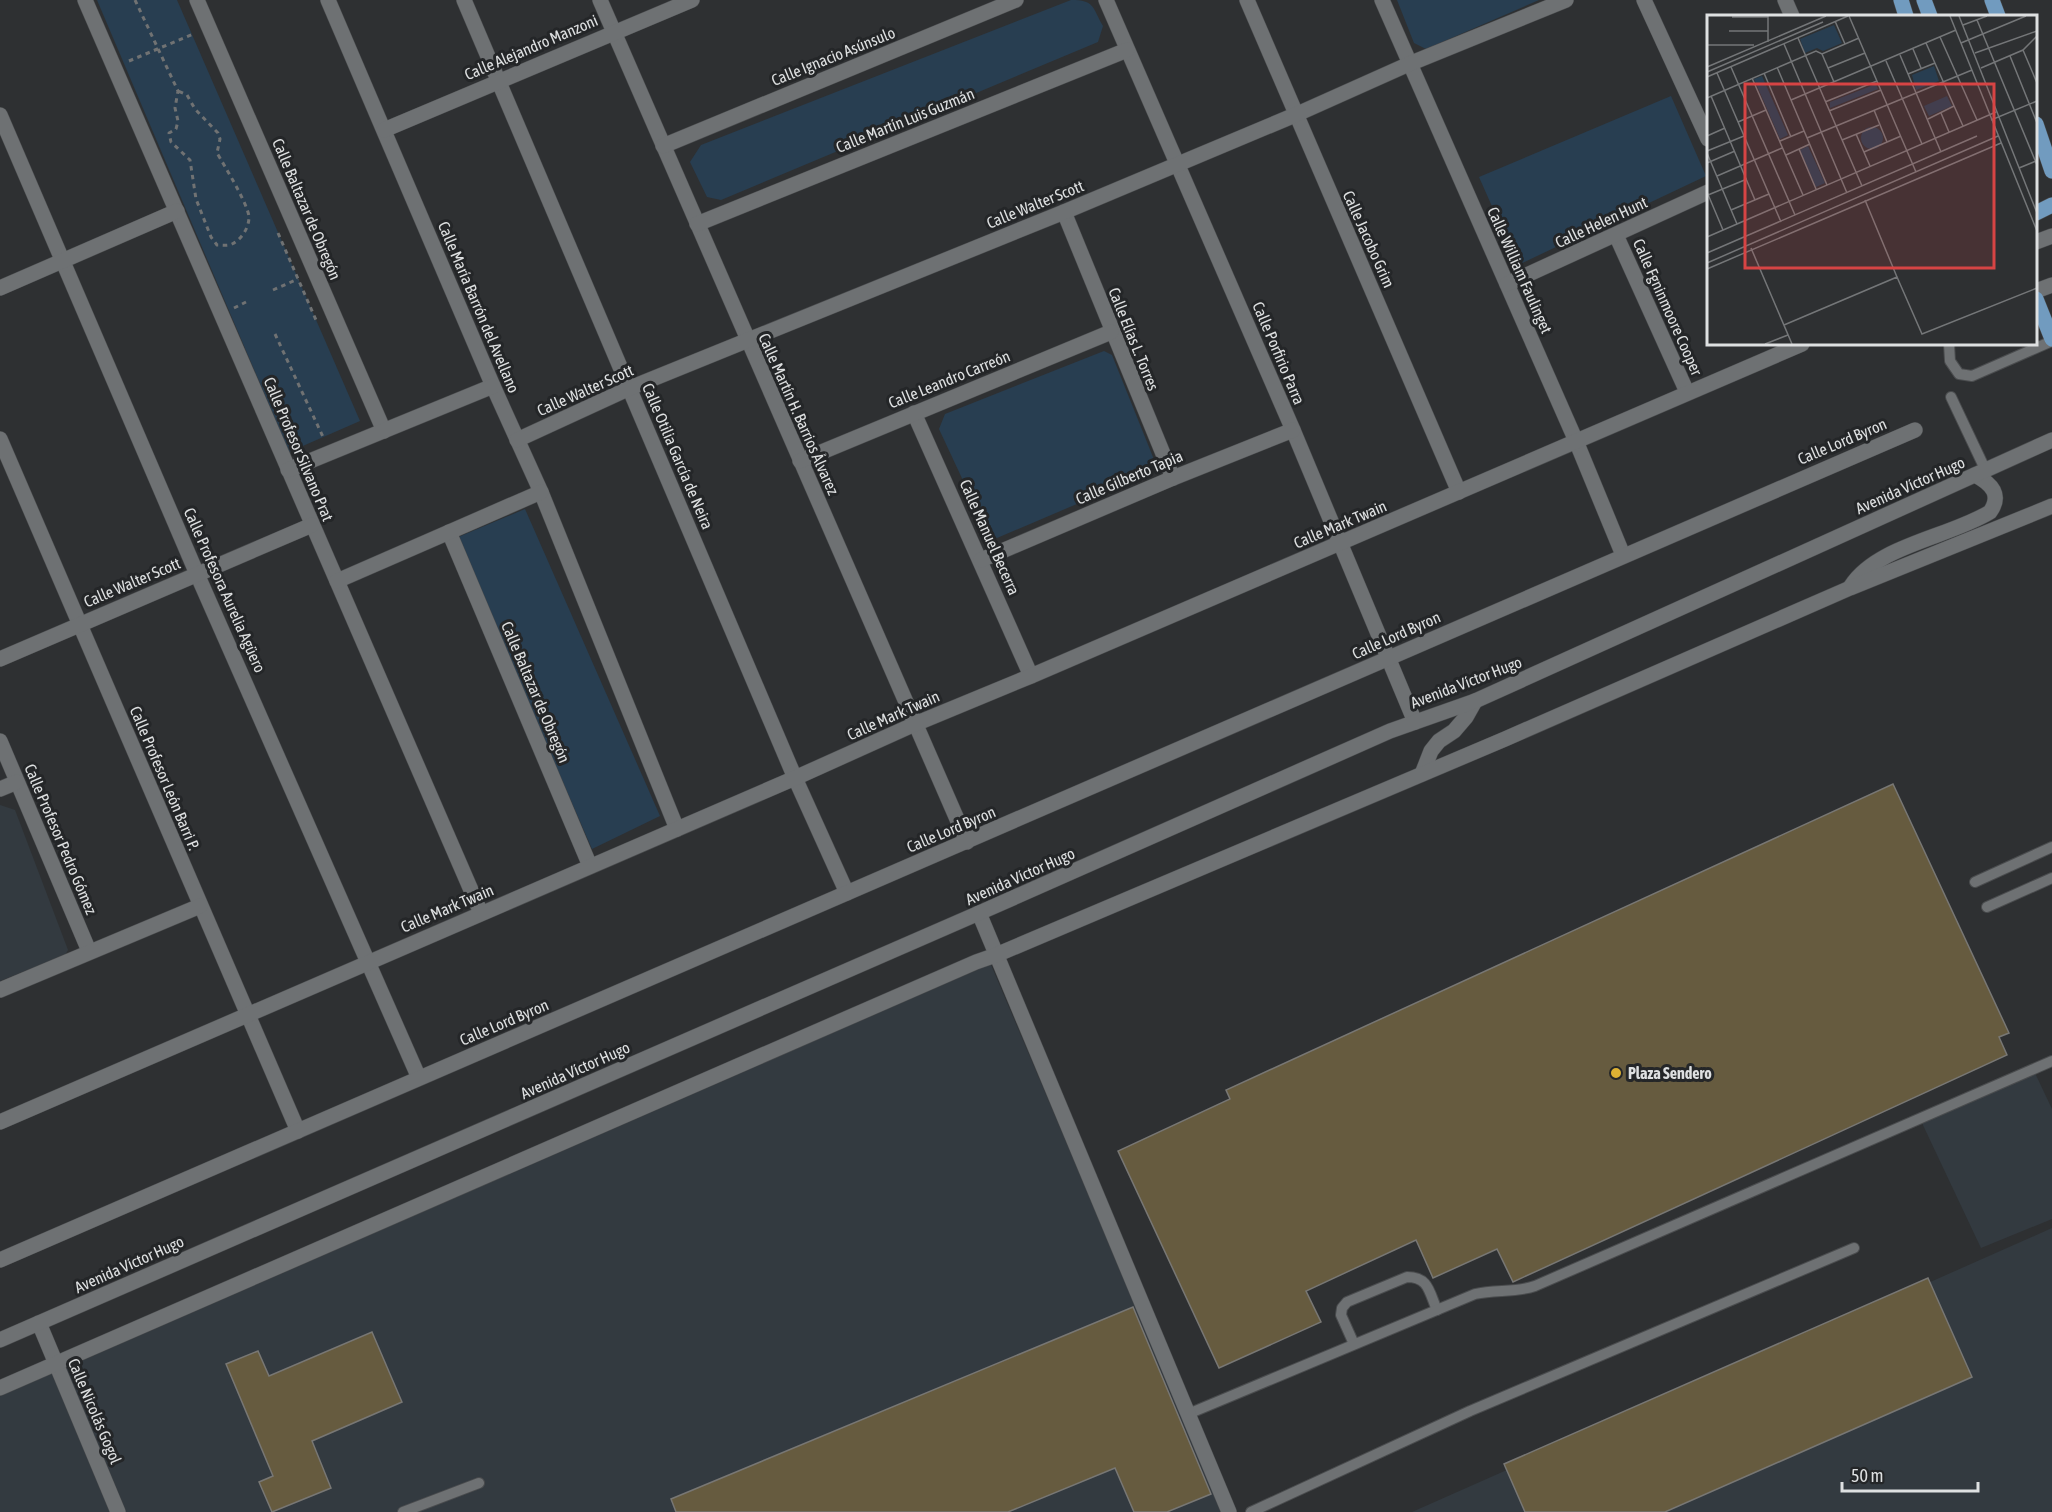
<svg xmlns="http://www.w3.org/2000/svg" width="2052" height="1512" font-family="'Asap Condensed',sans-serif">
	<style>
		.built { fill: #333a40 }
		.green { fill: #283e51 }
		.building { fill: #665b3f; stroke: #787774; stroke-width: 1.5 }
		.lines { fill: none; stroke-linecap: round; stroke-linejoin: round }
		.service-casing { stroke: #4a4c4e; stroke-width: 12 }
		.minor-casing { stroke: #4a4c4e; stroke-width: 16 }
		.tertiary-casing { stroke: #4a4c4e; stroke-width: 16 }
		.primary-casing { stroke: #4a4c4e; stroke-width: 16 }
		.path { stroke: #707273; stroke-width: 3; stroke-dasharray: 4.5 4.5; stroke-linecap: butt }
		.service { stroke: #6e7173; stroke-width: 10 }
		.minor { stroke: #6e7173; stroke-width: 15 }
		.tertiary { stroke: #6e7173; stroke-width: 15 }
		.primary { stroke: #719bbf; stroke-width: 15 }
		.poi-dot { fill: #ddb133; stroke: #242628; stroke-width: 2 }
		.labels { text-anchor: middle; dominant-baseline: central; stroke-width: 6; stroke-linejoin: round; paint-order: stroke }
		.street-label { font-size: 16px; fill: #dee0e1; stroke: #242628 }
		.poi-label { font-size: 16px; font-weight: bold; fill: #dee0e1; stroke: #242628; text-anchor: start }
		.inset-road { fill: none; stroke: #747678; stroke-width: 1.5 }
		.view { fill: #d74444; fill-opacity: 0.15; stroke: #d74444; stroke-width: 3 }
		.inset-edge { fill: none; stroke: #dee0e1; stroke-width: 3 }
	</style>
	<rect width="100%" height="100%" fill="#2e3032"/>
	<!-- built -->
	<g class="built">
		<path d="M 0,805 L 15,810 L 68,950 L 65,955 L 0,981 Z"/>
		<path d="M 986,953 L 1223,1512 L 0,1512 L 0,1389 Z"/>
		<path d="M 2034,1071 L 2052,1109 L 2052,1219 L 1981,1248 L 1922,1123 Z"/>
		<path d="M 2052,1228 L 2052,1512 L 1412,1512 Z"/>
	</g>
	<!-- green -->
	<g class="green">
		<path d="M 97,0 L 177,0 L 360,421 L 289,452 Z"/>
		<path d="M 1071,0 C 1095,0 1092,7 1103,26 L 1098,42 L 721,200 L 707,197 L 690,162 L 701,145 Z"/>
		<path d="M 1397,0 L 1539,0 L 1426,49 L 1414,43 Z"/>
		<path d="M 1671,96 L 1706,176 L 1518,265 L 1479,177 Z"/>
		<path d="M 1104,351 L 1112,355 L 1155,462 L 1152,472 L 997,538 L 988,534 L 939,429 L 945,414 Z"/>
		<path d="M 525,509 L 660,816 L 592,849 L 456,538 Z"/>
	</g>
	<!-- building -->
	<g class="building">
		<path d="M 1893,784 L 2009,1033 L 1999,1037 L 2007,1055 L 1513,1282 L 1497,1249 L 1433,1278 L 1416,1240 L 1306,1291 L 1321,1322 L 1219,1368 L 1118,1151 L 1230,1099 L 1226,1090 Z"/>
		<path d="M 1928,1278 L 1972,1377 L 1665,1512 L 1525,1512 L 1504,1464 Z"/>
		<path d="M 1133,1307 L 1211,1494 L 1167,1512 L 1134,1512 L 1115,1468 L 1008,1512 L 676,1512 L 671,1499 Z"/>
		<path d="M 372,1332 L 402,1402 L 312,1441 L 331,1488 L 272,1512 L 259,1482 L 273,1476 L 226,1364 L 258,1351 L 269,1376 Z"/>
	</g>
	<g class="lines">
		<defs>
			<g id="service">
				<path d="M 1949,344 L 1950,361 L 1959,374 L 1972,376 L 2052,341"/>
				<path d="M 1951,397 L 1986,471"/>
				<path d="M 1975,882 L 2052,847"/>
				<path d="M 1987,907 L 2052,878"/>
				<path d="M 1354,1344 L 1341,1315 L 1342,1308 L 1347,1302 L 1407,1277 C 1429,1277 1429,1292 1437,1310"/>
				<path d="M 1188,1414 L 1475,1294 C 1495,1289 1515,1293 1535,1286 L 2052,1061"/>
				<path d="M 403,1512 L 479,1483"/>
				<path d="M 1251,1512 L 1470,1411 L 1854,1248"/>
			</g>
			<g id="minor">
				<path d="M 85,0 L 481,913"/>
				<path d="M 197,0 L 384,431"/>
				<path d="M 328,0 L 493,386 L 541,492 L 677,829"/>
				<path d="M 464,0 L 795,778 L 847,893"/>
				<path d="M 600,0 L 967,842"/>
				<path d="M 1106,0 L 1293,430 L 1415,722"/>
				<path d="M 1247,0 L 1459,492"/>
				<path d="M 1382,0 L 1576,441 L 1623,555"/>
				<path d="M 1644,0 L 1708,139"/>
				<path d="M 1785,0 L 1792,16"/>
				<path d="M 0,115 L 197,574 L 419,1078"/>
				<path d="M 384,130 L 692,0"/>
				<path d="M 663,146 L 1016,0"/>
				<path d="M 1064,212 L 1173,478"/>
				<path d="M 697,224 L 1127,50"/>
				<path d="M 1616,235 L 1687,392"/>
				<path d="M 2036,242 L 2052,236"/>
				<path d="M 1507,284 L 1708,192"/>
				<path d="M 0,288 L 177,211"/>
				<path d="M 2036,291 L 2052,285"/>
				<path d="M 914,413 L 1031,676"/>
				<path d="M 0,439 L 298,1131"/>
				<path d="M 517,440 L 630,388 L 1064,212 L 1295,115 L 1409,64 L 1566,0"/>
				<path d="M 800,461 L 1111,332"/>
				<path d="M 288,470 L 493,386"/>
				<path d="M 449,532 L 590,866"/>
				<path d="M 981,560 L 1173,478 L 1293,430"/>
				<path d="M 337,581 L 541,492"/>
				<path d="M 0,659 L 312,525"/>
				<path d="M 0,741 L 89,951"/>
				<path d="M 0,789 L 17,782"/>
				<path d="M 979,913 L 1229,1512"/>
				<path d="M 0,990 L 200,906"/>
				<path d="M 0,1122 L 795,778 L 915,724 L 1031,676 L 1802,344"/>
				<path d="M 0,1260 L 1915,430"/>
			</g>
			<g id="tertiary">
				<path d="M 1851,586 C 1878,545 1950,537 1990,512 C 2002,495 1992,484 1975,475"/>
				<path d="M 1422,774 L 1431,751 L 1439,741 L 1454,731 L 1466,717 L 1475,701"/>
				<path d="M 39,1323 L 118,1512"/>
				<path d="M 0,1340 L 979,913 L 1390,731 L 1475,701 L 2052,440"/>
				<path d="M 0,1388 L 976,962 L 996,955 L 1505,739 L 1850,588 L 2052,506"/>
			</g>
			<g id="primary">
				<path d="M 1901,0 L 1906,16"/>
				<path d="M 1924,0 L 1930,16"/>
				<path d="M 1992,0 L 1998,16"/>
				<path d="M 2036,124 L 2052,171"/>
				<path d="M 2036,213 L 2052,205"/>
				<path d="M 2036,299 L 2052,339"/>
			</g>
		</defs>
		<!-- service casing -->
		<use href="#service" class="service-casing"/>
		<!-- minor casing -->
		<use href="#minor" class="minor-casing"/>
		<!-- tertiary casing -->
		<use href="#tertiary" class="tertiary-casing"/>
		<!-- primary casing -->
		<use href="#primary" class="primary-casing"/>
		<!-- path -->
		<g class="path">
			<path d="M 135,0 L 178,91 L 175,108 L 178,121 L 176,129 L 169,133 L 171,142 L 190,160 L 196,199 L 211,237 L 217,245 C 222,245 228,246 232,244 C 241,240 249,228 249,217 C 248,204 224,165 217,153 L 220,139 L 218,133 L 195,109 L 187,95 L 178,91"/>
			<path d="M 129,61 L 193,34"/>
			<path d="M 278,233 L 316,320"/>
			<path d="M 273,290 L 298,279"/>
			<path d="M 234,308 L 246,302"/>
			<path d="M 275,334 L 324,439"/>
		</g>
		<!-- service -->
		<use href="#service" class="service"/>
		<!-- minor -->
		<use href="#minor" class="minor"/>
		<!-- tertiary -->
		<use href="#tertiary" class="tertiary"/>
		<!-- primary -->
		<use href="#primary" class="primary"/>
	</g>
	<!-- markers -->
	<circle class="poi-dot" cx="1616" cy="1073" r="6"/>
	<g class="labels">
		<!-- street labels -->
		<g class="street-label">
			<text transform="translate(531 47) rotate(-23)">Calle Alejandro Manzoni</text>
			<text transform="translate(833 56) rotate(-22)">Calle Ignacio Asúnsulo</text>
			<text transform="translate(905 120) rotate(-22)">Calle Martín Luis Guzmán</text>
			<text transform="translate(1035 204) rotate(-22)">Calle Walter Scott</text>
			<text transform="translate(307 209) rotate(67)">Calle Baltazar de Obregón</text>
			<text transform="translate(1601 222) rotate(-25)">Calle Helen Hunt</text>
			<text transform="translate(1369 239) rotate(66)">Calle Jacobo Grim</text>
			<text transform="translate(1520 270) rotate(66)">Calle William Faulinget</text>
			<text transform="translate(479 307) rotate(67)">Calle María Barrón del Avellano</text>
			<text transform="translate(1668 307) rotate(66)">Calle Fgninmoore Cooper</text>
			<text transform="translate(1134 339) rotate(68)">Calle Elías L. Torres</text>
			<text transform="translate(1279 353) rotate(67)">Calle Porfirio Parra</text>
			<text transform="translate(949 379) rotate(-22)">Calle Leandro Carreón</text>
			<text transform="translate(585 390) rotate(-24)">Calle Walter Scott</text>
			<text transform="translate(799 414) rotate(66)">Calle Martín H. Barrios Álvarez</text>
			<text transform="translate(1842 441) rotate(-23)">Calle Lord Byron</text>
			<text transform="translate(299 449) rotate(67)">Calle Profesor Silvano Prat</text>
			<text transform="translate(678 456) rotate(67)">Calle Otilia García de Neira</text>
			<text transform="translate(1129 477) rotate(-23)">Calle Gilberto Tapia</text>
			<text transform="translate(1910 485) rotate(-24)">Avenida Víctor Hugo</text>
			<text transform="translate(1340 524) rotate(-23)">Calle Mark Twain</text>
			<text transform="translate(990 537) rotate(66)">Calle Manuel Becerra</text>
			<text transform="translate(132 582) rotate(-23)">Calle Walter Scott</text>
			<text transform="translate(225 590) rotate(66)">Calle Profesora Aurelia Agüero</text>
			<text transform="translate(1396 635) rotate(-24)">Calle Lord Byron</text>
			<text transform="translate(1466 682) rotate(-21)">Avenida Víctor Hugo</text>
			<text transform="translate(536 692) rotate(67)">Calle Baltazar de Obregón</text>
			<text transform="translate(893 715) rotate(-24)">Calle Mark Twain</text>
			<text transform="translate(165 778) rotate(67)">Calle Profesor León Barri P.</text>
			<text transform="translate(951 829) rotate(-23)">Calle Lord Byron</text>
			<text transform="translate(61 839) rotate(67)">Calle Profesor Pedro Gómez</text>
			<text transform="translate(1020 876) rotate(-24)">Avenida Víctor Hugo</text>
			<text transform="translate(447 908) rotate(-23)">Calle Mark Twain</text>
			<text transform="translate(504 1022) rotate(-23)">Calle Lord Byron</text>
			<text transform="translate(575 1070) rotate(-24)">Avenida Víctor Hugo</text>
			<text transform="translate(129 1264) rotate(-24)">Avenida Víctor Hugo</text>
			<text transform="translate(95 1411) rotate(67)">Calle Nicolás Gogol</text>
		</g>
		<!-- poi labels -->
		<g class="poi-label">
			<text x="1628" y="1073">Plaza Sendero</text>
		</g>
	</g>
	<!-- overview -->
	<g transform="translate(1707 15)">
		<rect width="330" height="330" fill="#2e3032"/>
		<path d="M 127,10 L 135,28 L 116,36 L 110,33 L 98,38 L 93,24 ZM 227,51 L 232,66 L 209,75 L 205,60 ZM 55,61 L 81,120 L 73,124 L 47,64 ZM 169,69 L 171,74 L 123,93 L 123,87 ZM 240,81 L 245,91 L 222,101 L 217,91 ZM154 123a11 11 0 1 1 22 0a11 11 0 1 1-22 0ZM 101,131 L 118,168 L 109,172 L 93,135 Z" fill="#283e51"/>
		<path class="inset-road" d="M 142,1 L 209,157M 243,1 L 330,216M 252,1 L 330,198M 25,2 L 61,2M 270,5 L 330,150M 128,6 L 138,29M 256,10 L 280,1M 22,16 L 61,16M 233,22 L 270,105M 91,23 L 155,171M 61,27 L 61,1M 219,28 L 256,111M 254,28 L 319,1M 77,29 L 140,178M 0,30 L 47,30M 206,34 L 214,53M 316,35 L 330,68M 268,38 L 330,16M 115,39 L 127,67M 193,40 L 234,137M 303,41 L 330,108M 179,46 L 215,129M 0,52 L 119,1M 24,52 L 88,200M 70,52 L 120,170M 121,53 L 158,38M 274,53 L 316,35 L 330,21M 0,57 L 116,7M 10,58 L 74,207M 57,58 L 84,122M 201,59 L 228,48M 0,62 L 141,1M 45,63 L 96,180M 4,81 L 48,185M 0,83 L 109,36 L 115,39 L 152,23M 84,85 L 249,15M 118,87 L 170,66M 167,95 L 180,127M 122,96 L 174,75M 234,98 L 242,117M 221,104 L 247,91M 284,105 L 330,86M 31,107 L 59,95M 149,119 L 163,151M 0,121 L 18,113M 100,123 L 265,55M 135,125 L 172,110M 73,126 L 97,116M 92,134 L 109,174M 0,136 L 37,121M 157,137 L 194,121M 0,138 L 30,209M 79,140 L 103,129M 0,148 L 28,136M 312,153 L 329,146M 10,161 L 75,133M 0,177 L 16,215M 1,180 L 40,164M 24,195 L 62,179M 0,222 L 289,97M 44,233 L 85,329M 0,238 L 270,121M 0,248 L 291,121M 0,254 L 294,128M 190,262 L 215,319 L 330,273M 77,310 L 190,262 L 158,185M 58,329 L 81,320"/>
		<path class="view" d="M 38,69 L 287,69 L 287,253 L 38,253 Z"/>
		<rect width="330" height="330" class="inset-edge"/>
	</g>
	<!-- scale -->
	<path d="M1842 1482v9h136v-9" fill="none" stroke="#dee0e1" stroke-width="3"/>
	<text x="1851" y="1482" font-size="18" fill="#dee0e1" stroke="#242628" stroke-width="4.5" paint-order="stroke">50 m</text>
</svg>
